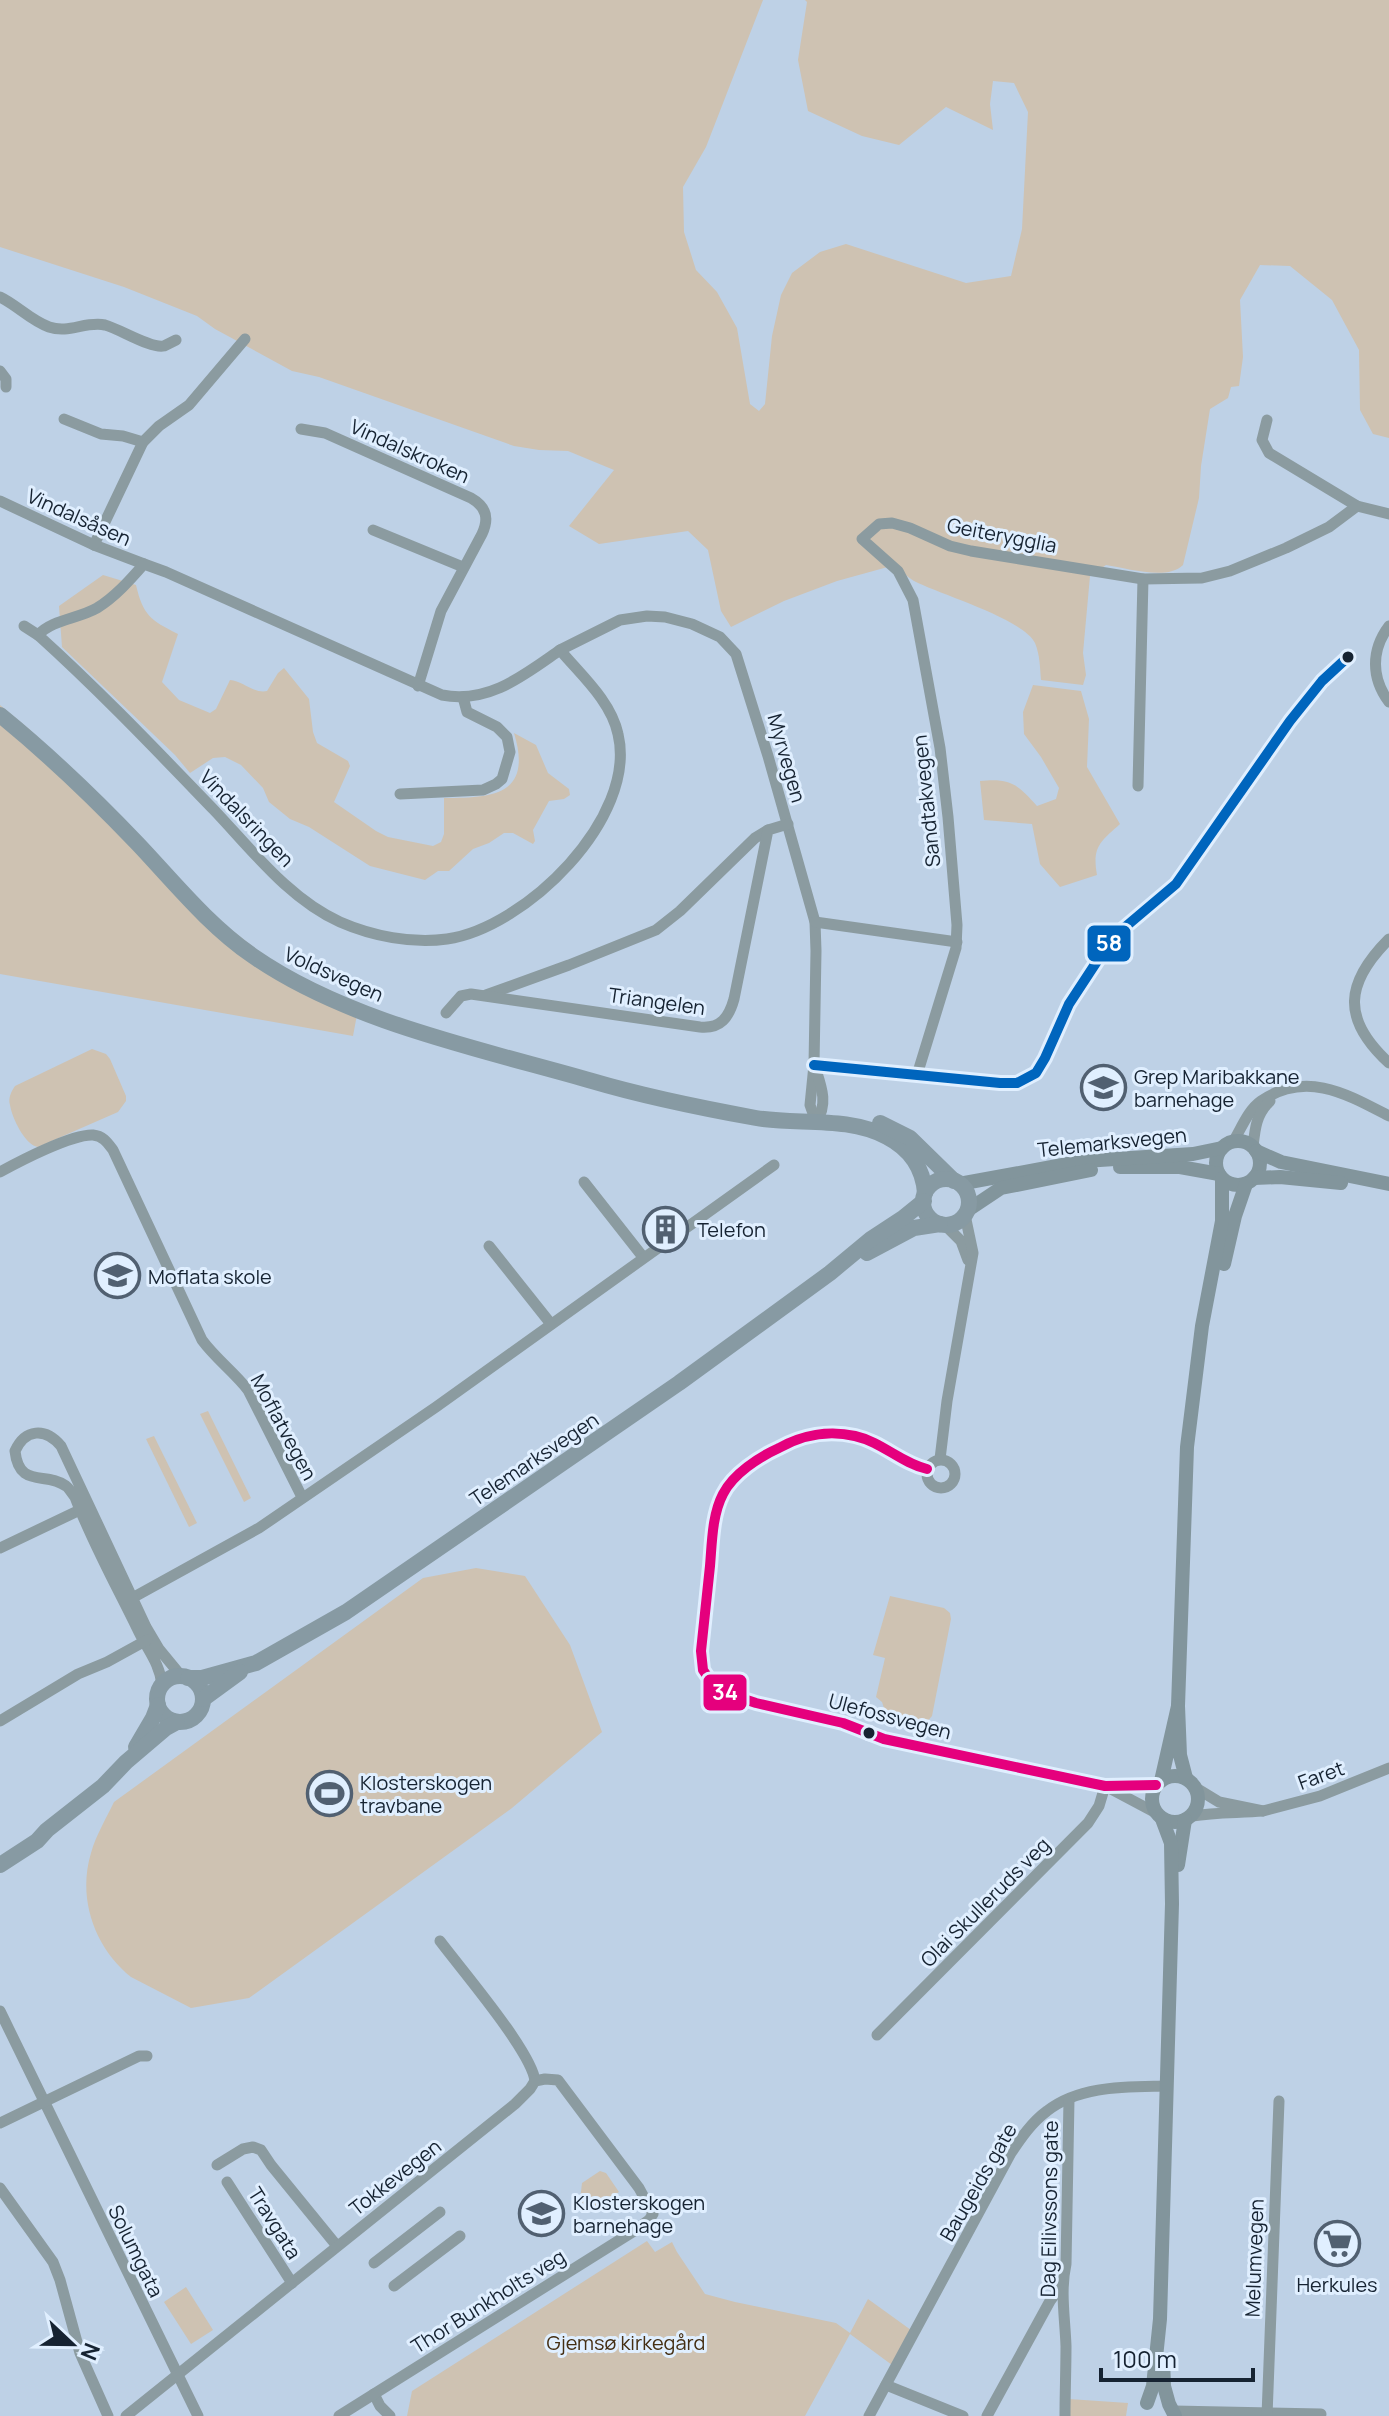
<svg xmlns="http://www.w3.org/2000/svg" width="1389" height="2416" font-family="Manrope,sans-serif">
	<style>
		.green { fill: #cec2b2 }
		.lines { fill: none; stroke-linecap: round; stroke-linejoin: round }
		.minor { stroke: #8b9ba0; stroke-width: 11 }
		.major { stroke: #82959c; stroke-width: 14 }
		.highway { stroke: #879aa3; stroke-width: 16 }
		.bus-1-casing { stroke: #e0efff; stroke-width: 16 }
		.bus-2-casing { stroke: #e0efff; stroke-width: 16 }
		.bus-1 { stroke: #0065bd; stroke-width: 10 }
		.bus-2 { stroke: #e5007d; stroke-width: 10 }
		.bus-dot { fill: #162332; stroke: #e0efff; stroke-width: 3 }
		.labels { text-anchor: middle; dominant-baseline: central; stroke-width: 6; stroke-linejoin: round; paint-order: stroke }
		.street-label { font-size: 20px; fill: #162332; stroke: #e0efff }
		.poi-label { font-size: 20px; fill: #162332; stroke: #e0efff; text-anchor: start }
		.park-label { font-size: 20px; fill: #452f13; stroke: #e0efff }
		.line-badge { stroke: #e0efff; stroke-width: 3 }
		.badge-label { font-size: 22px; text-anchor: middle; font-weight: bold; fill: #fff }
	</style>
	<rect width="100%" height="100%" fill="#bed1e6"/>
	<!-- green -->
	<g class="green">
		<path d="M 0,0 L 763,0 L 706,147 L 683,187 L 684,232 L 696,270 L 717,292 L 737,328 L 750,404 L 759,411 L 765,404 L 772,336 L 781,295 L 792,273 L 820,252 L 846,244 L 966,283 L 1011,276 L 1022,229 L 1028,112 L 1014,83 L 993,81 L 990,104 L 993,130 L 946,107 L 899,145 L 862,136 L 808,111 L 798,60 L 807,2 L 805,0 L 1389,0 L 1389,438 L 1373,434 L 1360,410 L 1359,350 L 1332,300 L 1290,266 L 1260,265 L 1240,300 L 1243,357 L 1239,386 L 1231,387 L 1228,398 L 1210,409 L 1201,466 L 1199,498 L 1183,565 C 1167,581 1127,568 1106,565 L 1090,576 L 1083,653 L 1086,675 L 1083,685 L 1041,680 C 1040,668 1040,655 1035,643 C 1024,619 939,594 914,581 C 907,577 901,570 895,565 L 837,581 L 784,601 L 731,627 L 721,611 L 708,550 L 688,531 L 599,544 L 569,526 L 614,470 L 568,451 L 539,450 L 514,446 L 319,377 L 292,371 L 215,329 L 197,316 L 124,287 L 0,247 Z"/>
		<path d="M 103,575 L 136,585 C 143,615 150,620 178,634 L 162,682 L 179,700 L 210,713 L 216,709 L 230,680 C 243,681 254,694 267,691 L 278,673 L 284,668 L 309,699 L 313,732 L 317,743 L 348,761 L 350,766 L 334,802 L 376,831 L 388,837 L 433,846 L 441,842 L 444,834 L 444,798 C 493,798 533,795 514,733 L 536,745 L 548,773 L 569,789 L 570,795 L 564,799 L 549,801 L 533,830 L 535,841 L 533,844 L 513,833 L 504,833 L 489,843 L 473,849 L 449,871 L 438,871 L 425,880 L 370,866 L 309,827 L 290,819 L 269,802 L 263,788 L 241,765 L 225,757 L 213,758 L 190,773 L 175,755 L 62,647 L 59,606 Z"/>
		<path d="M 1033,685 L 1081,691 L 1089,719 L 1087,767 L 1120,824 C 1100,842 1092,847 1097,875 L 1060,887 L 1040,864 L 1032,824 L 984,820 L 980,781 C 1011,778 1017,784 1037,806 L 1056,799 L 1059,788 L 1041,757 L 1024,734 L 1023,712 Z"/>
		<path d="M 0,705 L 29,729 L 77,773 L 220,921 L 278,966 L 359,1004 L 353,1036 L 0,974 Z"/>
		<path d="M 92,1049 L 106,1054 L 110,1059 L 126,1096 L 126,1101 L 118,1112 L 38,1147 C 25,1145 12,1118 10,1105 C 8,1098 11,1092 15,1086 Z"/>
		<path d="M 208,1411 L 251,1498 L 244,1502 L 200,1414 Z"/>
		<path d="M 154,1436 L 197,1523 L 189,1527 L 146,1439 Z"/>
		<path d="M 476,1568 L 525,1576 L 570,1645 L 602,1732 L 512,1808 L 249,1998 L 191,2008 L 131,1977 C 95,1948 77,1899 91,1853 C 96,1835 106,1819 114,1802 L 423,1578 Z"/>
		<path d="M 890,1596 L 944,1608 L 950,1613 L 951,1619 L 932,1716 L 926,1723 L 886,1714 L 882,1702 L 876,1697 L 885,1658 L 873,1655 Z"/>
		<path d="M 600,2171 L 606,2173 L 619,2192 L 590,2211 L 580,2200 L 582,2183 Z"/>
		<path d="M 647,2241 L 655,2252 L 672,2242 L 677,2252 L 705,2294 L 735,2302 L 836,2323 L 850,2333 L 868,2299 L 911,2330 L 892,2365 L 850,2334 L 805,2416 L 407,2416 L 412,2391 Z"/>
		<path d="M 186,2287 L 213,2330 L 191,2344 L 164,2302 Z"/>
		<path d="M 1069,2399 L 1128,2403 L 1126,2416 L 1065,2416 Z"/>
	</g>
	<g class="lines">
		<!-- minor -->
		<g class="minor">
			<path d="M 0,297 C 17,305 30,320 49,327 C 69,334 85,321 105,325 C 120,329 151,349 164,346 C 166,345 174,341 176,340"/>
			<path d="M 0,371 L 6,379 L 6,387"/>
			<path d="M 64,419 L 101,434 L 123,436 L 143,442"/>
			<path d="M 1267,420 L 1262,440 L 1269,453 L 1357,506 L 1389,514"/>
			<path d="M 301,429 L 325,433 L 471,498 C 487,507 489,519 482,534 L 441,611 L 418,686"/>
			<path d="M 0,501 L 94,545 L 144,564"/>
			<path d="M 373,530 L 463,567"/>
			<path d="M 94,545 L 143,442 L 159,426 L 189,405 L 245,339"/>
			<path d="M 144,564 L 166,572 L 442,695 C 489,704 524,675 560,650 C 581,675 611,701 618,734 C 638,818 525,928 447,939 C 412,944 372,936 340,922 C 289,899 252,850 214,810 C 157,751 100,691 38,635 C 53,619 78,619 97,608 C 115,597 130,580 144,564 Z"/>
			<path d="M 24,626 L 38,635"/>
			<path d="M 1389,626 C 1371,650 1371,678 1389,702"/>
			<path d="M 560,650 L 620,620 L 647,616 L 665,617 L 692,624 L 720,637 L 736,654 L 768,756 L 815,922 L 816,951 L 814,1065 L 810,1105 L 816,1122"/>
			<path d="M 1138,786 L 1143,579"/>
			<path d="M 400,794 L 483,790 L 496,784 L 502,779 L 510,752 L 507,737 L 497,727 L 467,712 L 463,697"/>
			<path d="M 815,922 L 957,942"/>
			<path d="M 1389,939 C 1345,983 1341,1019 1389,1063"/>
			<path d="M 486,995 L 569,965 L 656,930 L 680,911 L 755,838 L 768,830"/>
			<path d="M 446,1013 L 461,996 L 471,994 L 700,1027 C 721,1029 729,1017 734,999 L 768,830 L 788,824"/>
			<path d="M 814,1065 L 1000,1083 L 1017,1083 L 1036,1073 L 1045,1058 L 1069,1004 L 1107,946 L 1124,928 L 1176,884 L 1290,721 L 1322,681 L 1348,657"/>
			<path d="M 816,1070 C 822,1088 828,1105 816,1122"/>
			<path d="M 917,1075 L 956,948 L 957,925 L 948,817 L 940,748 L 913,600 L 898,571 L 862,539 L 879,524 L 892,523 L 910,528 L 950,546 L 971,551 L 1143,579 L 1202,578 L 1230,571 L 1286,548 L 1329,527 L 1357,506"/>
			<path d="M 1233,1142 C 1241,1129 1248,1110 1261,1101 C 1306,1070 1347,1094 1389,1116"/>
			<path d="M 1253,1147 C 1255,1128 1256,1115 1270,1101"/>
			<path d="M 0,1172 C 20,1161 72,1134 93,1135 C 103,1136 107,1142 113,1150 L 202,1340 C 216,1359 234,1372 248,1390 L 302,1497"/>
			<path d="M 584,1182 L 643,1257"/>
			<path d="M 945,1225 L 961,1241 L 968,1260"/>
			<path d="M 489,1246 L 551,1324"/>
			<path d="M 940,1459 L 947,1401 L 973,1253 L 965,1215"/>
			<circle cx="941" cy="1474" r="14"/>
			<path d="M 927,1469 C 901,1463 882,1442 855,1436 C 829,1430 802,1435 779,1448 C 759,1457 733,1474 723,1494 C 712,1515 712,1543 710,1566 C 707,1595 704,1623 701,1651 L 703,1670 L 714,1686 L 726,1693 L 756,1703 L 843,1723 L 884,1739 L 1105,1786 L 1156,1785"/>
			<path d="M 0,1548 L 84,1508"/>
			<path d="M 125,1602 L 259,1528 L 436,1407 L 774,1165"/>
			<path d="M 162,1685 C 160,1663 146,1648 137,1628 C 116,1585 92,1542 75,1497 C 73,1495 69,1488 66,1486 C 46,1471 19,1489 15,1451 C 25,1429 45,1427 61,1446 L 146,1627 L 159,1649 L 182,1677"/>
			<path d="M 0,1721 L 78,1674 L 107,1662 L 147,1640"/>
			<path d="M 1109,1788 L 1156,1813"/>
			<path d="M 1263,1811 L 1320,1796 L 1389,1768"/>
			<path d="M 1192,1816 C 1216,1812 1239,1813 1263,1811 L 1219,1802 L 1196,1788"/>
			<path d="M 440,1941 C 461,1969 532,2052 535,2081"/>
			<path d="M 0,2011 L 198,2416"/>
			<path d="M 877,2035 L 1088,1823 L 1099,1806 L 1105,1786"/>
			<path d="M 0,2123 L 139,2056 L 147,2056"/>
			<path d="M 217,2165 L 243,2149 L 253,2147 L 261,2150 L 271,2165 L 337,2246"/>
			<path d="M 227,2182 L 292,2283"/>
			<path d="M 0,2188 L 53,2262 L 60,2280 L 80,2353 L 108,2416"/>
			<path d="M 374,2263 L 440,2212"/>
			<path d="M 394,2286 L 460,2236"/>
			<path d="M 886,2385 L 963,2416"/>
			<path d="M 374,2394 L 380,2406 L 390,2416"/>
			<path d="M 1174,2411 L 1321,2414"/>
			<path d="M 126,2416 L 515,2104 L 530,2089 L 535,2081 L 545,2079 L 558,2080 L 639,2188 L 653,2214 L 649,2220 L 634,2231 L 339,2416"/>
			<path d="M 869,2416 L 1011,2153 C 1021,2138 1032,2122 1047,2111 C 1080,2085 1127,2087 1166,2086"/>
			<path d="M 987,2416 L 1050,2301 L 1061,2286"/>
			<path d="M 1065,2416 C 1065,2393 1066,2369 1066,2346 C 1065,2318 1060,2291 1066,2264 L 1069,2099"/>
			<path d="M 1267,2416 L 1279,2101"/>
		</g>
		<!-- major -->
		<g class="major">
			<circle cx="1238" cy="1163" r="22"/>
			<path d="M 1256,1151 L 1281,1162 L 1389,1184"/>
			<path d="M 1120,1167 L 1180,1167 L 1219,1174"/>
			<path d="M 1254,1178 L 1280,1177 L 1341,1183"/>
			<path d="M 959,1184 L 1084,1161 L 1193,1154 L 1222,1148"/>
			<path d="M 968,1210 L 1001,1188 L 1091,1170"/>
			<path d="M 1224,1264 L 1235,1216 L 1246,1184"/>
			<path d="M 1178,1706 L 1187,1447 L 1202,1326 L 1222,1221 L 1222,1179"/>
			<circle cx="1175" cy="1799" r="23"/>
			<path d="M 1161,1781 L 1178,1706 L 1180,1755 L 1186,1778"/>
			<path d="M 1178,1865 L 1185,1820"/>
			<path d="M 1163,2359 L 1164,2386 L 1169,2404 L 1175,2416"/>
			<path d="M 1147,2403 L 1153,2386 L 1160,2319 L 1172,1904 L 1171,1843 L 1162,1819"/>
		</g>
		<!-- highway -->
		<g class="highway">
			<path d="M 0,715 C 48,754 94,798 137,843 C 174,882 208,925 253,956 C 348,1022 481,1049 592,1081 C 646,1097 701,1108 756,1118 C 798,1125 848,1116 887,1137 C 910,1149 923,1167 925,1193"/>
			<path d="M 880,1123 L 910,1138 L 954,1181"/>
			<circle cx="946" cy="1202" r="23"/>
			<path d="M 867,1253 L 914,1228 L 940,1224"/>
			<circle cx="180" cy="1699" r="23"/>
			<path d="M 188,1678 L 202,1678 L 256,1663 L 346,1612 L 679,1383 L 830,1273 L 871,1239 L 903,1218 L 924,1201"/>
			<path d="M 203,1699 L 240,1672"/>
			<path d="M 136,1747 L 153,1718 L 158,1705"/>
			<path d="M 0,1865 L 37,1841 L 47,1830 L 103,1786 L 126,1762 L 166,1728 L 177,1722"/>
		</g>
		<defs>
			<path id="bus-1" d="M 814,1065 L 1000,1083 L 1017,1083 L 1036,1073 L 1045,1058 L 1069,1004 L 1107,946 L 1124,928 L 1176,884 L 1290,721 L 1322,681 L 1348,657"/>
			<path id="bus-2" d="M 927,1469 C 901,1463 882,1442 855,1436 C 829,1430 802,1435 779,1448 C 759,1457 733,1474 723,1494 C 712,1515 712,1543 710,1566 C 707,1595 704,1623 701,1651 L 703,1670 L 714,1686 L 726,1693 L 756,1703 L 843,1723 L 884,1739 L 1105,1786 L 1156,1785"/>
		</defs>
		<!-- bus-1 casing -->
		<use href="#bus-1" class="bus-1-casing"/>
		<!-- bus-2 casing -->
		<use href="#bus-2" class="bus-2-casing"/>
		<!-- bus-1 -->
		<use href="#bus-1" class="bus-1"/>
		<!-- bus-2 -->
		<use href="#bus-2" class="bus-2"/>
	</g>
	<!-- icons -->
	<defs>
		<symbol id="school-ring" viewBox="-11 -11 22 22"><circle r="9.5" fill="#e0efff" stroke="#516071" stroke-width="1.5"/><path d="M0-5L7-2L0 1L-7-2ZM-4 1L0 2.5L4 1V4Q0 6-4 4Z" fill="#516071"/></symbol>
		<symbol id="building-ring" viewBox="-11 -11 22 22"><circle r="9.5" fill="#e0efff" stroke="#516071" stroke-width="1.5"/><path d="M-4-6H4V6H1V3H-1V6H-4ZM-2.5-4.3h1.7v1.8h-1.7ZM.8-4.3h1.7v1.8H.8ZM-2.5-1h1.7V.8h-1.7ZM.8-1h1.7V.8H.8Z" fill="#516071"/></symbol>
		<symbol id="stadium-ring" viewBox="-11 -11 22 22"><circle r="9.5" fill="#e0efff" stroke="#516071" stroke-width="1.5"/><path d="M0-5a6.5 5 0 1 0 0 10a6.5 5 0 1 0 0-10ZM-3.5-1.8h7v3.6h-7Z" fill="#516071"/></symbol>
		<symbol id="supermarket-ring" viewBox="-11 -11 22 22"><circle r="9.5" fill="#e0efff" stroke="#516071" stroke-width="1.5"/><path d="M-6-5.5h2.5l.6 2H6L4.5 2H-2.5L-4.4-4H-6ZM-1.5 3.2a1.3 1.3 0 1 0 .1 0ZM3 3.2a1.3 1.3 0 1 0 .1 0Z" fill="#516071"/></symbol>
	</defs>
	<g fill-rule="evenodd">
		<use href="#school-ring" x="1078" y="1062" width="51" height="51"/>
		<use href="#building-ring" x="640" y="1204" width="51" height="51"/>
		<use href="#school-ring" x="92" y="1250" width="51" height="51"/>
		<use href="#stadium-ring" x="304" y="1768" width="51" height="51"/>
		<use href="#school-ring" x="516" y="2188" width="51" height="51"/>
		<use href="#supermarket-ring" x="1312" y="2218" width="51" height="51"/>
	</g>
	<!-- markers -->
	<g class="bus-dot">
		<circle cx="1348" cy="657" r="7"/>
		<circle cx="869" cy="1733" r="7"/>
	</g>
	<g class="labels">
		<!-- street labels -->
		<g class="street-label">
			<text transform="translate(410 451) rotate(24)">Vindalskroken</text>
			<text transform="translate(79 517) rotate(24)">Vindalsåsen</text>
			<text transform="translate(1002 535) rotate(11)">Geiterygglia</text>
			<text transform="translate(787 758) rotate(74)">Myrvegen</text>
			<text transform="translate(926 801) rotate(-96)">Sandtakvegen</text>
			<text transform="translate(247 818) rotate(46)">Vindalsringen</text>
			<text transform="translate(334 974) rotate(24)">Voldsvegen</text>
			<text transform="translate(657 1001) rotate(8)">Triangelen</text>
			<text transform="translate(1112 1142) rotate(-6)">Telemarksvegen</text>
			<text transform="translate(284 1427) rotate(62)">Moflatvegen</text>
			<text transform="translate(534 1459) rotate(-34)">Telemarksvegen</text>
			<text transform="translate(890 1716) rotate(15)">Ulefossvegen</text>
			<text transform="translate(1321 1775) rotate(-20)">Faret</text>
			<text transform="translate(985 1902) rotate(-45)">Olai Skulleruds veg</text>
			<text transform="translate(395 2177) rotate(-38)">Tokkevegen</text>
			<text transform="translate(978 2182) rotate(-60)">Baugeids gate</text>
			<text transform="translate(1049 2209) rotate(-89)">Dag Eilivssons gate</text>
			<text transform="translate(275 2223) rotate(58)">Travgata</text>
			<text transform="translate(136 2251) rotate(64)">Solumgata</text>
			<text transform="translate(1254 2258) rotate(-88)">Melumvegen</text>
			<text transform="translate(488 2301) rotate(-32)">Thor Bunkholts veg</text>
		</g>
		<!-- poi labels -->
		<g class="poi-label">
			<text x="1134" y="1076">Grep Maribakkane<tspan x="1134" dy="23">barnehage</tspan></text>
			<text x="697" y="1229">Telefon</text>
			<text x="148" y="1276">Moflata skole</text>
			<text x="360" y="1782">Klosterskogen<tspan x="360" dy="23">travbane</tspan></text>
			<text x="573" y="2202">Klosterskogen<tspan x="573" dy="23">barnehage</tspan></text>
			<text x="1337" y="2284" text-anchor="middle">Herkules</text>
		</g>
		<!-- park labels -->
		<g class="park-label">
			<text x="626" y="2342">Gjemsø kirkegård</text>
		</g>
	</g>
	<g class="line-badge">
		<rect x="1086" y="924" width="46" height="39" rx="8" fill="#0065bd"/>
		<rect x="702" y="1673" width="46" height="39" rx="8" fill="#e5007d"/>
	</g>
	<g class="badge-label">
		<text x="1109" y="951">58</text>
		<text x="725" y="1700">34</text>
	</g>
	<!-- north arrow -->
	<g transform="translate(72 2344) rotate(112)" stroke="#e0efff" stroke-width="6" paint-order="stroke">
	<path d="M0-6L14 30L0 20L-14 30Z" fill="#162332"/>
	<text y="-12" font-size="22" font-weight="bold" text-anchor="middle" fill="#162332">N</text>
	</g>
	<!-- scale -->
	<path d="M1101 2368v12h152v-12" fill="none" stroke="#162332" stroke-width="4"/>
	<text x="1113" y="2368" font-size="24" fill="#162332" stroke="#e0efff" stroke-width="6" paint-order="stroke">100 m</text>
</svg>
